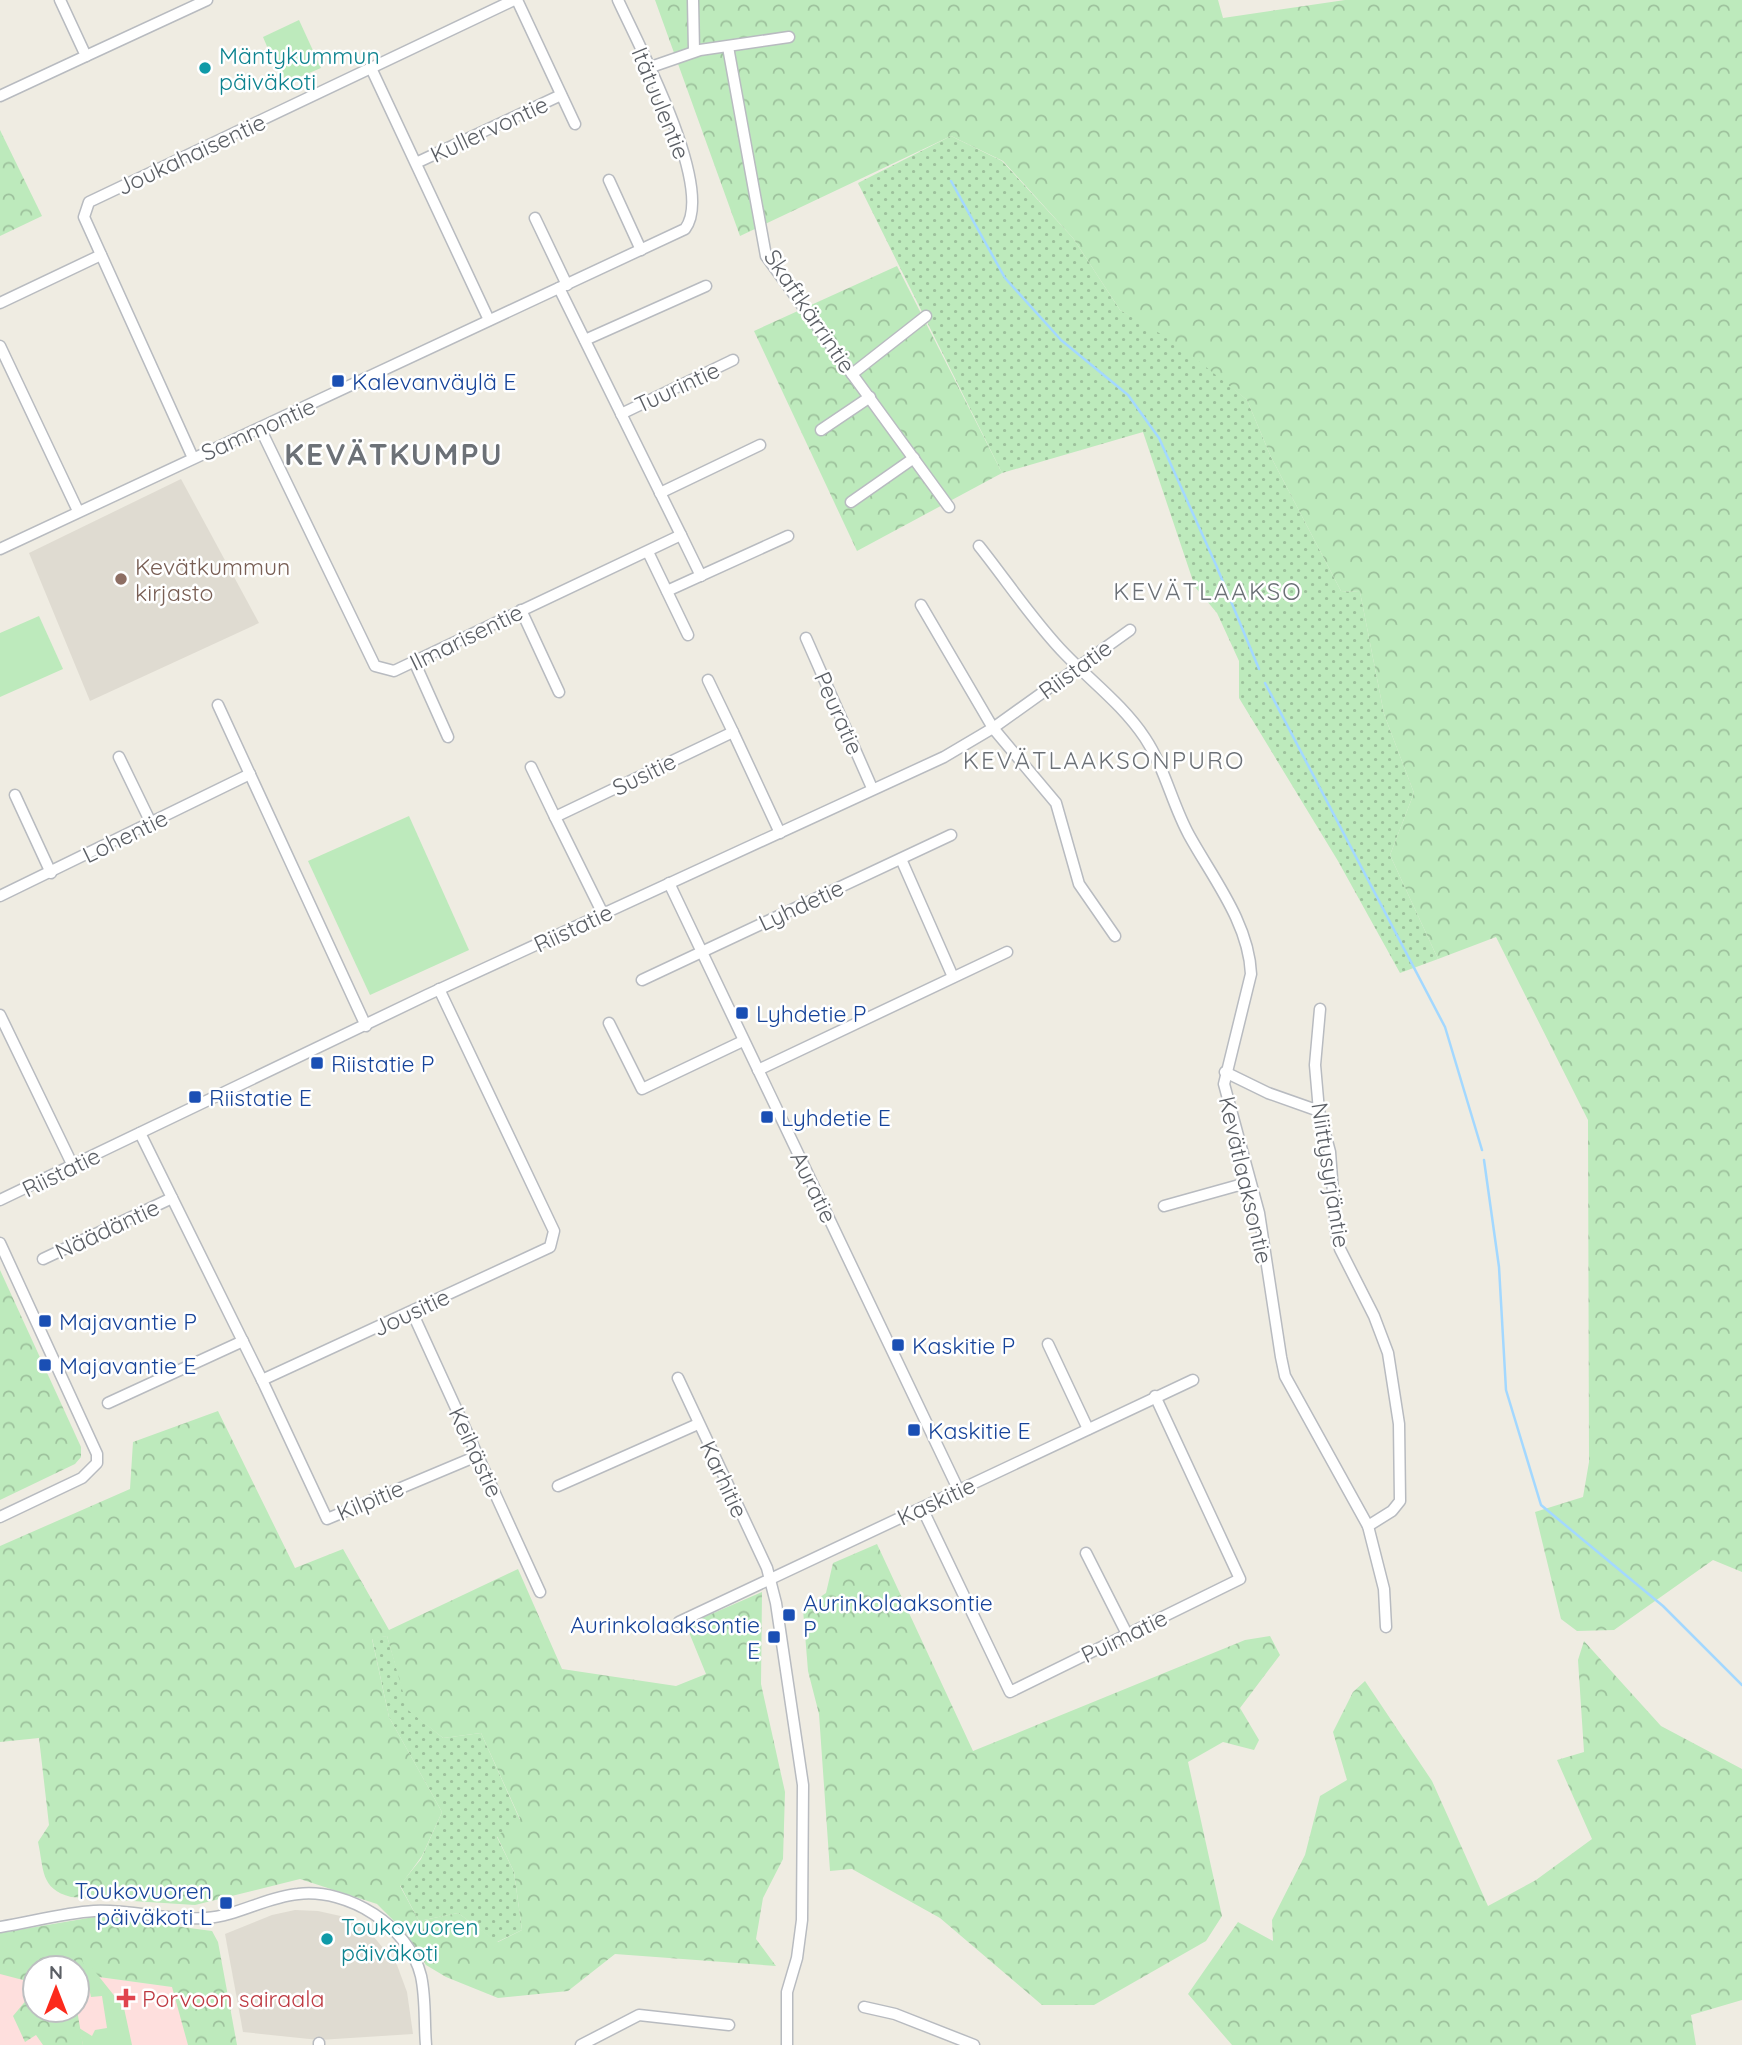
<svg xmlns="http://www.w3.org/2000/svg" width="1742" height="2045" font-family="Quicksand,sans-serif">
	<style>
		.education { fill: #dfdbd1 }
		.medical { fill: #fedfdd }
		.grass { fill: url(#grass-dots) }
		.forest { fill: url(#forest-crowns); fill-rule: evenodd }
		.park { fill: #bdeabc }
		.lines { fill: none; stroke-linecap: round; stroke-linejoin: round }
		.stream { stroke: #a3d8ff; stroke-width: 2.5 }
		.minor-casing { stroke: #b8bbc0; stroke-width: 13 }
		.minor { stroke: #fff; stroke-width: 10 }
		.culture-dot { fill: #0f9aa8; stroke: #fff; stroke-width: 2.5 }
		.transit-dot { fill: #1a4fb4; stroke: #fff; stroke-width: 2.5 }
		.education-dot { fill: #8d6e63; stroke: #fff; stroke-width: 2.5 }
		.health-dot { fill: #e0444e; stroke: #fff; stroke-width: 2.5 }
		.labels { text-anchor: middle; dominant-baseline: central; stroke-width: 5; stroke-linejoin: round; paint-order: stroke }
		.culture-label { font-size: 23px; fill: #0d838f; stroke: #fff; text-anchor: start }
		.street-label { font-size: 23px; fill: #5b5f65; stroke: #fff }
		.transit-label { font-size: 23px; fill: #164399; stroke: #fff; text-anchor: start }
		.education-label { font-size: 23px; fill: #785e54; stroke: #fff; text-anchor: start }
		.health-label { font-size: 23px; fill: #be3a42; stroke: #fff; text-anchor: start }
		.neighbourhood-label { font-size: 24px; letter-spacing: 2px; fill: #6c7177; stroke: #fff }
		.district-label { font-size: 30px; font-weight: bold; letter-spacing: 2px; fill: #6c7177; stroke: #fff }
	</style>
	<defs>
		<pattern id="grass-dots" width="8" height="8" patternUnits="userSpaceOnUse" patternTransform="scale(1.75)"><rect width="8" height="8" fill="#bdeabc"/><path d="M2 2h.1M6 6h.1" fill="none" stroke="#9dc19c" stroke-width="1.8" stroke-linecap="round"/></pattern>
		<pattern id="forest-crowns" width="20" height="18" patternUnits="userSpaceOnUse" patternTransform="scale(1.75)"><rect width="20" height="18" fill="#bdeabc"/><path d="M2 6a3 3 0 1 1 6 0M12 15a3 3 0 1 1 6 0" fill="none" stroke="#9dc19c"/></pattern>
	</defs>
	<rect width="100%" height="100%" fill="#efece2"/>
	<!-- education -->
	<g class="education">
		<path d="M 181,479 L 259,623 L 90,701 L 29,553 Z"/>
		<path d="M 295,1910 L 318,1911 L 345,1917 L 369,1931 L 397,1965 L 407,1992 L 413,2034 L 319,2040 L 243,2032 L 225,1934 L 272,1915 Z"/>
	</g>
	<!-- medical -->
	<path class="medical" d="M 0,1964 L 35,1968 L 35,2010 L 77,2010 L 77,1974 L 173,1987 L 188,2045 L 0,2045 Z"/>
	<!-- grass -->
	<g class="grass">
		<path d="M 951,136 L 1002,161 L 1073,238 L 1120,310 L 1177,341 L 1247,400 L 1271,457 L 1341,591 L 1360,592 L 1384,714 L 1414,793 L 1390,855 L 1438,959 L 1400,973 L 1338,861 L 1239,698 L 1239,661 L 1217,613 L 1195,587 L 1143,432 L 1002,473 L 858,183 Z"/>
		<path d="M 387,1636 L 409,1710 L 443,1738 L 481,1733 L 520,1820 L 497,1837 L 514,1872 L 522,1930 L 497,1942 L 458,1913 L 419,1921 L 400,1885 L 421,1859 L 442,1812 L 389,1717 L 372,1638 Z"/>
	</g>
	<!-- forest -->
	<g class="forest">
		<path d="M 655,0 L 1218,0 L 1223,18 L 1345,0 L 1742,0 L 1742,1572 L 1713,1560 L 1614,1630 L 1577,1631 L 1561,1619 L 1535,1512 L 1583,1497 L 1589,1462 L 1588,1120 L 1496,937 L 1438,959 L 1390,855 L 1414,793 L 1384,714 L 1360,592 L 1341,591 L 1271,457 L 1247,400 L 1176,343 L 1120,310 L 1073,238 L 1003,161 L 951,136 L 740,236 Z"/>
		<path d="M 0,130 L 42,216 L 0,236 Z"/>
		<path d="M 897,266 L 1002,473 L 857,551 L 754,331 Z"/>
		<path d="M 0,1270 L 81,1447 L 81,1457 L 75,1464 L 0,1500 Z"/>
		<path d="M 218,1411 L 295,1568 L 343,1549 L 389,1630 L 518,1569 L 562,1669 L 676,1686 L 706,1674 L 686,1625 L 762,1592 L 761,1684 L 785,1792 L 783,1859 L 763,1898 L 756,1939 L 776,1966 L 615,1954 L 568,1991 L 498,1998 L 446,1977 L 426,1965 L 407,1934 L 377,1904 L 300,1879 L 195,1905 L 71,1897 C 40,1889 44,1869 38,1842 L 49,1825 L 39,1738 L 0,1742 L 0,1546 L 130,1489 L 133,1442 ZM 387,1636 L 408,1710 L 443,1738 L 481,1733 L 520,1819 L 497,1836 L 514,1872 L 522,1930 L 498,1942 L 458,1913 L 419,1921 L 400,1886 L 422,1856 L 442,1812 L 389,1717 L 372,1639 Z"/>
		<path d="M 877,1544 L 973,1751 L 1245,1640 L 1270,1636 L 1280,1655 L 1240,1708 L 1259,1740 L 1254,1750 L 1223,1742 L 1188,1762 L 1222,1916 L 1206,1941 L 1094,2005 L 1042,2005 L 940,1918 L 852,1869 L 830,1871 L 819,1714 L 808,1671 L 803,1609 L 826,1593 L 833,1563 Z"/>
		<path d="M 1584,1641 L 1661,1726 L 1742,1769 L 1742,2000 L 1691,2015 L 1696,2045 L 1232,2045 L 1188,1994 L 1238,1922 L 1273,1941 L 1272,1920 L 1305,1855 L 1320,1796 L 1347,1780 L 1333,1732 L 1353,1692 L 1365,1681 L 1432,1781 L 1488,1906 L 1536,1880 L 1592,1839 L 1557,1760 L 1584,1752 L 1578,1660 Z"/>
		<path d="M 100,1916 L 212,1931 L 218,1942 L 237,2045 L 188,2045 L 172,1987 L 77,1974 L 77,1968 L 35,1968 L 35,2010 L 77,2010 L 83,2045 L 43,2045 L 36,2035 L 25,2042 L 13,2016 L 28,1998 L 23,1980 L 0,1974 L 0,1933 Z"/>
	</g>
	<!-- park -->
	<g class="park">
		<path d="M 299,20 L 321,68 L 283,84 L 263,37 Z"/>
		<path d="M 39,616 L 63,669 L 0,697 L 0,633 Z"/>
		<path d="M 409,816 L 469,950 L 370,995 L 308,861 Z"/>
		<path d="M 81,1954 L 124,2008 L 132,2045 L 83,2045 L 79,2028 L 92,2036 L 95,2030 L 107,2028 L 102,1996 L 91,1997 Z"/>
	</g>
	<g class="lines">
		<!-- stream -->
		<g class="stream">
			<path d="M 951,181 L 1005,278 L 1061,340 L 1128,395 L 1159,438 L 1216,565 L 1259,669"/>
			<path d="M 1265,683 L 1445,1027 L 1482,1150"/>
			<path d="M 1484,1160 L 1499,1267 L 1506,1390 L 1541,1505 L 1663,1606 L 1742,1685"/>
		</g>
		<defs>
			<g id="minor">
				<path d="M 517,0 L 575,124"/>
				<path d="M 693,0 L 694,51"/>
				<path d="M 728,47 L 766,256 L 949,507"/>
				<path d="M 86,56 L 207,0"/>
				<path d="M 371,68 L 489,320"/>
				<path d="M 648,68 L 700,50 L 789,37"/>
				<path d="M 0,96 L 86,56 L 60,0"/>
				<path d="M 416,163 L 561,95"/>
				<path d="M 609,180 L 641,250"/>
				<path d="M 535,218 L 567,285"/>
				<path d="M 0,303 L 101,255"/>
				<path d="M 585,340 L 706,286"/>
				<path d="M 0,346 L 78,511"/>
				<path d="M 852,374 L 926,316"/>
				<path d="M 621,414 L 733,360"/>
				<path d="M 260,428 L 375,666 L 394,671 L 681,535 L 559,288"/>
				<path d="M 821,430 L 870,397"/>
				<path d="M 193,458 L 84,217 L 89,202 L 514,0"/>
				<path d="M 660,493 L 760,445"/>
				<path d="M 851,502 L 914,458"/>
				<path d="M 681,535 L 701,576"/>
				<path d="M 979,546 C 1007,581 1033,621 1065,654 C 1092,682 1123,705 1145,738 C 1165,768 1172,804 1189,835 C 1212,877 1249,923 1251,974 L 1224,1084 L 1259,1213 L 1281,1357 L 1285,1376 L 1368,1526 L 1384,1589 L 1386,1627"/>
				<path d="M 0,549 L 685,229 C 716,189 638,44 618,0"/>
				<path d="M 648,552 L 688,635"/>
				<path d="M 667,591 L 788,536"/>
				<path d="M 921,605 L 993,728 L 1056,803 L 1079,884 L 1115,936"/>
				<path d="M 521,610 L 559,692"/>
				<path d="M 806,638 L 872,788"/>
				<path d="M 414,661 L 448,737"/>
				<path d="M 708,680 L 733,732"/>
				<path d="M 218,705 L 366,1026"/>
				<path d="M 119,757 L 151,823"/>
				<path d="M 531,767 L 555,817"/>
				<path d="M 15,795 L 51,873"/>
				<path d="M 901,859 L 953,977"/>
				<path d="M 669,883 L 959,1491"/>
				<path d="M 0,896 L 250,774"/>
				<path d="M 603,914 L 555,817 L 733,732 L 780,833"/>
				<path d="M 642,980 L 951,835"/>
				<path d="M 1320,1009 L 1315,1065 L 1319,1111 L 1330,1152 L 1336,1232 L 1340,1249 L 1374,1316 L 1388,1353 L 1399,1424 L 1400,1501 L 1392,1511 L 1368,1526"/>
				<path d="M 0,1015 L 73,1166"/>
				<path d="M 609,1023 L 642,1089 L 743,1041"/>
				<path d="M 758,1070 L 1007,952"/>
				<path d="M 1225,1072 L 1268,1093 L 1319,1111"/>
				<path d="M 140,1133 L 262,1380 L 550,1247 L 554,1231 L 439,989"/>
				<path d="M 0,1200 L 427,995 L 944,757 L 993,728 L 1130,630"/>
				<path d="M 1164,1206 L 1250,1182"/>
				<path d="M 0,1243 L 97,1454 L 97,1463 L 82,1478 L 0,1517"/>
				<path d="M 43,1259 L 172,1198"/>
				<path d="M 412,1312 L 540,1592"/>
				<path d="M 1048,1344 L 1088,1429"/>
				<path d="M 678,1378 L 767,1568 L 776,1603 L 803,1785 L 802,1920 L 797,1958 L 787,1992 L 787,2045"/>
				<path d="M 262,1380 L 327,1519 L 477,1456"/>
				<path d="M 108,1403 L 243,1341"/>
				<path d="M 558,1486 L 698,1424"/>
				<path d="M 922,1508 L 1010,1692 L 1240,1579 L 1155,1396"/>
				<path d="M 1086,1553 L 1127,1634"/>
				<path d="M 679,1622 L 1193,1380"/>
				<path d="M 0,1927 C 31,1922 63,1913 94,1911 C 131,1909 168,1921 206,1918 C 237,1916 266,1897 298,1894 C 348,1888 409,1926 421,1976 C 426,1999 424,2022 426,2045"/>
				<path d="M 864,2007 L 895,2014 L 974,2045"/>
				<path d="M 319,2043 L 319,2045"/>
				<path d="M 581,2045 L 639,2015 L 729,2025"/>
			</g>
		</defs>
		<!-- minor casing -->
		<use href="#minor" class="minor-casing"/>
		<!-- minor -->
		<use href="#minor" class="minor"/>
	</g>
	<!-- markers -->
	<g class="culture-dot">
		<circle cx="205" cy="68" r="7"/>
		<circle cx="327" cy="1939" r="7"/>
	</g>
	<g class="transit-dot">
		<rect x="331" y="374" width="14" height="14" rx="3.5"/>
		<rect x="735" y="1006" width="14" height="14" rx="3.5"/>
		<rect x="310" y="1056" width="14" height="14" rx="3.5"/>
		<rect x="188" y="1090" width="14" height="14" rx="3.5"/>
		<rect x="760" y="1110" width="14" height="14" rx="3.5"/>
		<rect x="38" y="1314" width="14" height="14" rx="3.5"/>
		<rect x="891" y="1338" width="14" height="14" rx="3.5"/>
		<rect x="38" y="1358" width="14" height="14" rx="3.5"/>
		<rect x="907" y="1423" width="14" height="14" rx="3.5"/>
		<rect x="782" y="1608" width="14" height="14" rx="3.5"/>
		<rect x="767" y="1630" width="14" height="14" rx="3.5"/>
		<rect x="219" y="1896" width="14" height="14" rx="3.5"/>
	</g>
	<circle class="education-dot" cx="121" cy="579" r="7"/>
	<path class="health-dot" d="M122.5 1987.5h7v7h7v7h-7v7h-7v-7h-7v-7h7z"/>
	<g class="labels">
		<!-- culture labels -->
		<g class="culture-label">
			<text x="219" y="55">Mäntykummun<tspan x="219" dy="26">päiväkoti</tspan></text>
			<text x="341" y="1926">Toukovuoren<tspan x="341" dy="26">päiväkoti</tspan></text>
		</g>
		<!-- street labels -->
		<g class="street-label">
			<text transform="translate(661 103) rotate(68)">Itätuulentie</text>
			<text transform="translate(489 129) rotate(-25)">Kullervontie</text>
			<text transform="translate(191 154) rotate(-25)">Joukahaisentie</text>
			<text transform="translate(810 311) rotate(56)">Skaftkärrintie</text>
			<text transform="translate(677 387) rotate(-25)">Tuurintie</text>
			<text transform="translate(258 429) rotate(-24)">Sammontie</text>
			<text transform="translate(466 637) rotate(-26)">Ilmarisentie</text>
			<text transform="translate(1075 669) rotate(-36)">Riistatie</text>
			<text transform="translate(839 713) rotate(66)">Peuratie</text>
			<text transform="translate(644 774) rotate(-26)">Susitie</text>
			<text transform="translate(125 836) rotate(-26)">Lohentie</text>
			<text transform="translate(801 905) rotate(-25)">Lyhdetie</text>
			<text transform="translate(573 928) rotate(-25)">Riistatie</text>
			<text transform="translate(61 1172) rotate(-26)">Riistatie</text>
			<text transform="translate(1331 1175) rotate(81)">Niittysyrjäntie</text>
			<text transform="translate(1246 1180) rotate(77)">Kevätlaaksontie</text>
			<text transform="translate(814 1187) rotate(64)">Auratie</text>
			<text transform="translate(107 1229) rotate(-25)">Näädäntie</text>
			<text transform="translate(411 1312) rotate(-25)">Jousitie</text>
			<text transform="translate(476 1452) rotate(65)">Keihästie</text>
			<text transform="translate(724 1479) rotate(65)">Karhitie</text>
			<text transform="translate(370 1500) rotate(-23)">Kilpitie</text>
			<text transform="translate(936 1501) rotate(-25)">Kaskitie</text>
			<text transform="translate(1124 1636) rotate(-26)">Puimatie</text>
		</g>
		<!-- transit labels -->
		<g class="transit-label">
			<text x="352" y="381">Kalevanväylä E</text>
			<text x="756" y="1013">Lyhdetie P</text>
			<text x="331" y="1063">Riistatie P</text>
			<text x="209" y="1097">Riistatie E</text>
			<text x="781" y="1117">Lyhdetie E</text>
			<text x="59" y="1321">Majavantie P</text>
			<text x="912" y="1345">Kaskitie P</text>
			<text x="59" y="1365">Majavantie E</text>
			<text x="928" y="1430">Kaskitie E</text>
			<text x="803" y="1602">Aurinkolaaksontie<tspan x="803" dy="26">P</tspan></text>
			<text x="760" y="1624" text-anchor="end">Aurinkolaaksontie<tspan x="760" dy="26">E</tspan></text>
			<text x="212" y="1890" text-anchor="end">Toukovuoren<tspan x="212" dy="26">päiväkoti L</tspan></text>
		</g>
		<!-- education labels -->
		<g class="education-label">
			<text x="135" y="566">Kevätkummun<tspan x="135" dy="26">kirjasto</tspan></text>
		</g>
		<!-- health labels -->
		<g class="health-label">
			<text x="142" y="1998">Porvoon sairaala</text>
		</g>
		<!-- neighbourhood labels -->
		<g class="neighbourhood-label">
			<text x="1208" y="591">KEVÄTLAAKSO</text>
			<text x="1104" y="760">KEVÄTLAAKSONPURO</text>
		</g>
		<!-- district labels -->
		<g class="district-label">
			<text x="394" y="454">KEVÄTKUMPU</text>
		</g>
	</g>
	<!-- north arrow -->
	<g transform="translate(56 1989)"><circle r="33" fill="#ffffff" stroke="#bdbfc1" stroke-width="2"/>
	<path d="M0-5L12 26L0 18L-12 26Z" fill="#fc2a1c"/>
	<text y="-10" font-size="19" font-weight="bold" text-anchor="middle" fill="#5b5f65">N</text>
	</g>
</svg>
